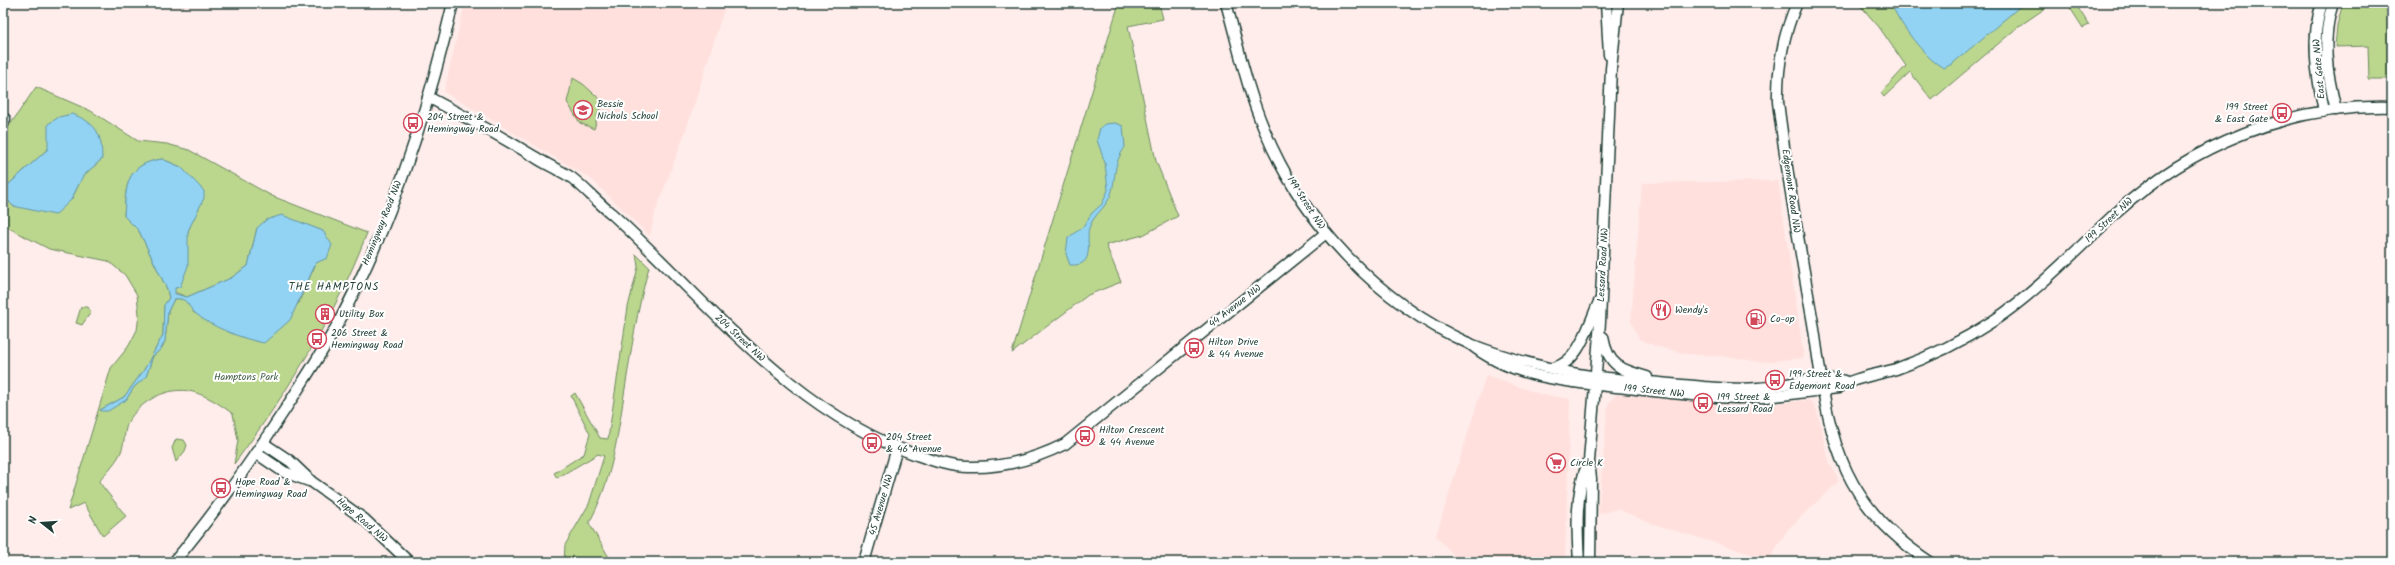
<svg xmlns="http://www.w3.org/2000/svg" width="2395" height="565" font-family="Kalam,sans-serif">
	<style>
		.built { fill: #ffe0dd }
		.green { fill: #bbd68d; stroke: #6d8a60; fill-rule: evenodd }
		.water { fill: #92d3f4; stroke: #6497a7 }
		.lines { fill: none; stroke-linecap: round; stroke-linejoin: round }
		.secondary-casing { stroke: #1f3d34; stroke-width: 13 }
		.secondary { stroke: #fff; stroke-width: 10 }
		.labels { text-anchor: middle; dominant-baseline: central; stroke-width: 4; stroke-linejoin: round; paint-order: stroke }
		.street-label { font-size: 10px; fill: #1f3d34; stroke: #fff }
		.poi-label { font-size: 10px; fill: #1f3d34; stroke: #fff; text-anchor: start }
		.park-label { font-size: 10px; fill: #46634a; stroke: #fff }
		.neighbourhood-label { font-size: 11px; letter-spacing: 1px; fill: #1f3d34; stroke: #fff }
	</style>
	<rect width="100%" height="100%" fill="#ffedeb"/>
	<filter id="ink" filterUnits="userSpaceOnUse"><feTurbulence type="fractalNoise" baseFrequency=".025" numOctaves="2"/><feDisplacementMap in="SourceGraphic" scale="8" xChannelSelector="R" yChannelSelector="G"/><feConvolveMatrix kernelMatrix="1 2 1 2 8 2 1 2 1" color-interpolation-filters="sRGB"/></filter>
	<g filter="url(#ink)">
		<!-- built -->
		<g class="built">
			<path d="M 465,3 L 726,3 L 687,127 L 655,213 L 650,236 L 590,178 L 444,92 Z"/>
			<path d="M 1778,181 L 1804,358 L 1759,362 L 1732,357 L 1687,354 L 1655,346 L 1639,339 L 1631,322 L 1642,183 Z"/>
			<path d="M 1486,375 L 1539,394 L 1570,399 L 1565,562 L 1460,562 L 1436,536 Z"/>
			<path d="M 1627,394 L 1741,407 L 1808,400 L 1813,403 L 1817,411 L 1829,462 L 1839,481 L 1788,529 L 1773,553 L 1771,560 L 1647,522 L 1618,509 L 1598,514 L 1608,404 L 1616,395 Z"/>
		</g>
		<!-- green -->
		<g class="green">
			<path d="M 1119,3 L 1159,3 L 1163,19 L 1128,26 L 1156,161 L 1178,216 L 1143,235 L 1106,245 L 1121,282 L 1088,295 L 1012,353 Z"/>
			<path d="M 1858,3 L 2053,3 L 2018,27 L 1932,100 L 1910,72 L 1884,97 L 1881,93 L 1906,66 L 1879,27 Z"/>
			<path d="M 2067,3 L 2075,3 L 2089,25 L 2083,28 Z"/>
			<path d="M 2343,3 L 2392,3 L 2392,79 L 2369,79 L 2368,46 L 2335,47 L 2337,25 Z"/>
			<path d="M 573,78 L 583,84 L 602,101 L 594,129 L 580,123 L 567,102 Z"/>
			<path d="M 36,87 L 91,111 L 138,141 L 167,144 L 189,150 L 272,196 L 367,233 C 335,317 287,393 234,464 L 238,440 L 233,414 C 221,405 208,396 193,392 C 169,385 140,401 128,422 C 124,431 125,440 122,449 C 119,460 106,472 99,482 L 126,516 L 103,536 L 84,503 L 68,510 L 111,368 L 128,347 L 137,330 L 139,315 L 137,295 L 125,275 L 108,261 L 49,249 L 3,225 L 3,195 L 13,206 L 71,200 L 83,176 L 102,159 L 48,149 L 8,185 L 3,194 L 3,135 ZM 162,159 L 181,167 L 193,218 L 188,231 L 187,243 L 174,292 L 187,297 L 231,278 L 248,266 L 257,228 L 302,224 L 323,231 L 316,263 L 298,304 L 194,313 C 189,304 186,297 174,299 L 168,311 L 165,341 L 161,349 L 153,356 L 146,377 L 134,387 L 126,400 L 100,410 L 124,397 L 144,370 L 163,335 L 164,306 L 169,298 L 167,289 L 139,231 L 124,216 C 126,184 126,165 162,159 Z"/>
			<path d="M 636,254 L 649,267 C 637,309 631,352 624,395 C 617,441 611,483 589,523 L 610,559 L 614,562 L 564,562 L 565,545 L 589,504 L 604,456 L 598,454 L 557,478 L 554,473 L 584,454 L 590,434 L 571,396 L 575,393 L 600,438 L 608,439 L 628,307 L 638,267 Z"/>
			<path d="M 81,307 L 88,307 L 91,312 L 82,325 L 76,323 Z"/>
			<path d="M 176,439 L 184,440 L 187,445 L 185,451 L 176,462 L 172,448 Z"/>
		</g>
		<!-- water -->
		<g class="water">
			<path d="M 1891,3 L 2024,3 L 1952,64 L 1944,68 C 1926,60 1898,22 1891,3 Z"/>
			<path d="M 72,114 C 97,123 102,134 102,159 L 83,176 L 71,200 L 55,215 L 13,206 L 3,195 L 8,185 L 48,149 L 48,124 L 59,117 Z"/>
			<path d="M 1115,123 L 1123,126 L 1125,147 C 1112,166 1117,175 1111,194 C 1107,207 1093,215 1089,228 C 1085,241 1097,267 1070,265 L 1066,254 L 1068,238 L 1084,226 L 1092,213 L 1102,204 L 1108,190 L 1105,163 L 1097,140 L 1100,128 L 1105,124 Z"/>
			<path d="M 162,159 L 181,167 L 204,191 L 204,198 L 188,231 L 188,266 L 180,287 L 175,288 L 175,294 L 187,297 L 231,278 L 248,266 L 257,228 L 266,220 L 282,215 L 323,231 L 332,245 L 327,258 L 316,263 L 290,320 L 264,343 C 243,339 211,327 195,313 C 187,306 188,297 174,299 L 168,311 L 165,341 L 161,349 L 153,356 L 146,377 L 134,387 L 126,400 L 108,411 L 101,411 L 100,410 L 124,397 L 144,370 L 163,335 L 164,305 L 169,298 L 167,289 L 139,231 L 124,216 C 126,185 126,164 162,159 Z"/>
		</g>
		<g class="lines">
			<defs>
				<g id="secondary">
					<path d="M 1226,3 C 1238,45 1247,89 1264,129 C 1302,222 1378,303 1470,344 C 1495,354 1523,362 1549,368 C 1599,380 1653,382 1704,387 C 1722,388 1740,390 1758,388 C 1782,387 1826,373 1847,382"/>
					<path d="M 1606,3 L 1609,55"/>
					<path d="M 1797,3 C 1783,35 1777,68 1778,102 C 1787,176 1800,250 1813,323 C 1821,374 1825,426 1847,472 C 1865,510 1895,539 1930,562"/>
					<path d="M 2322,3 C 2310,38 2317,76 2324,111"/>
					<path d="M 2333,3 C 2321,39 2327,74 2336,110"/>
					<path d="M 428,97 C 464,116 500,136 535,157 C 547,165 560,170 572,178 C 586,189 598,203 612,214 C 707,300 791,412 917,455 C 934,461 951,467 969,467 C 1004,468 1035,459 1065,444 L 1326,233"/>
					<path d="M 3,118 L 5,119 L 3,123"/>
					<path d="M 1603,337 C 1608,366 1621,370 1647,377"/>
					<path d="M 1469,343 C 1514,381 1580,383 1636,389 C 1671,393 1705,397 1739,398 L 1766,397 L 1838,388 C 1855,377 1877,375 1896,369 C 1930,357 1963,341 1993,321 C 2038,291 2076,250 2116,213 C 2191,145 2290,104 2392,107"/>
					<path d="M 1553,368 C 1580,362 1588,325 1599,302"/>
					<path d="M 263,443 L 290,461 L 312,482 L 364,519 L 409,562"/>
					<path d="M 256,453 L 284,472 L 309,481"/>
					<path d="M 174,562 C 214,514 250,463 284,411 C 304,380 325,349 342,316 C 393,219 428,110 453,3"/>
					<path d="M 864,562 L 897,448"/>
					<path d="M 1579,562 C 1577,530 1575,492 1588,463"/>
					<path d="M 1590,562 L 1591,479 L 1589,461 L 1600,322 L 1611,69 L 1618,3"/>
				</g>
			</defs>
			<!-- secondary casing -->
			<use href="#secondary" class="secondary-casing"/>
			<!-- secondary -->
			<use href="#secondary" class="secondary"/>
		</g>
	</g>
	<!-- icons -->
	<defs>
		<symbol id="school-ring" viewBox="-11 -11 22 22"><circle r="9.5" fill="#fff" stroke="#d1495b" stroke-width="1.5"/><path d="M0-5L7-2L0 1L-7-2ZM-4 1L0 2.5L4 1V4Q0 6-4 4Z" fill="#d1495b"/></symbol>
		<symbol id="bus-ring" viewBox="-11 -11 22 22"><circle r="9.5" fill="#fff" stroke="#d1495b" stroke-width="1.5"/><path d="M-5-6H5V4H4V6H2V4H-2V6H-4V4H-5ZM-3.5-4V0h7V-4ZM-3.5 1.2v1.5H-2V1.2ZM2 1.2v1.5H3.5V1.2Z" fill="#d1495b"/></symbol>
		<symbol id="restaurant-ring" viewBox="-11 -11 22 22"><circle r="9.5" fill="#fff" stroke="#d1495b" stroke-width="1.5"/><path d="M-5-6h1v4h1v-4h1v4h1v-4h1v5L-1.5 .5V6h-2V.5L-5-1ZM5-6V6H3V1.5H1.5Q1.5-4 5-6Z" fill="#d1495b"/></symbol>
		<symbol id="building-ring" viewBox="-11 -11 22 22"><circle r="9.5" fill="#fff" stroke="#d1495b" stroke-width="1.5"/><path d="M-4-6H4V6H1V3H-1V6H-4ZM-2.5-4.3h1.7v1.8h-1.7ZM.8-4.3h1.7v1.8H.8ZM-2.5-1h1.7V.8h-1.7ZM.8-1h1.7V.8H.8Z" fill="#d1495b"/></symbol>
		<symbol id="fuel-ring" viewBox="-11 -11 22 22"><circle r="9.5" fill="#fff" stroke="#d1495b" stroke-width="1.5"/><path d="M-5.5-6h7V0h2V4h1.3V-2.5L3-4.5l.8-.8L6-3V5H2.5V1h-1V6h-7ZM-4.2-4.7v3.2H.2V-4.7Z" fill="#d1495b"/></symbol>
		<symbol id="supermarket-ring" viewBox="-11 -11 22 22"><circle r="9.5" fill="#fff" stroke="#d1495b" stroke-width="1.5"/><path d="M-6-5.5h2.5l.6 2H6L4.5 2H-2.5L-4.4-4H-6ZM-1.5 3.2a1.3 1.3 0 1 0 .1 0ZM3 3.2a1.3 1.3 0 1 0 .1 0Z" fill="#d1495b"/></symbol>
	</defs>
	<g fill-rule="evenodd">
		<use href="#school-ring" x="572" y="99" width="22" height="22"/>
		<use href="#bus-ring" x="2271" y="102" width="22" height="22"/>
		<use href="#bus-ring" x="402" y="112" width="22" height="22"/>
		<use href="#restaurant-ring" x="1650" y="299" width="22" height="22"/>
		<use href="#building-ring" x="314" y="303" width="22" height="22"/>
		<use href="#fuel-ring" x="1745" y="308" width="22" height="22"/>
		<use href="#bus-ring" x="306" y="328" width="22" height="22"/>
		<use href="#bus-ring" x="1183" y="337" width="22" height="22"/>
		<use href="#bus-ring" x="1764" y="369" width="22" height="22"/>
		<use href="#bus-ring" x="1692" y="392" width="22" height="22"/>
		<use href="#bus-ring" x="1074" y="425" width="22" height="22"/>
		<use href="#bus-ring" x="861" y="432" width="22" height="22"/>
		<use href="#supermarket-ring" x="1545" y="452" width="22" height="22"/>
		<use href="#bus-ring" x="210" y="477" width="22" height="22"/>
	</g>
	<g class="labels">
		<!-- street labels -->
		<g class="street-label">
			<text transform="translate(2319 69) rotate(-95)">East Gate NW</text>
			<text transform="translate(1791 191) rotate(82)">Edgemont Road NW</text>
			<text transform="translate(1306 203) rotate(57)">199 Street NW</text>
			<text transform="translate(2109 220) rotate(-43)">199 Street NW</text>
			<text transform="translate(382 223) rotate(-68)">Hemingway Road NW</text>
			<text transform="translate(1603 265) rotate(-87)">Lessard Road NW</text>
			<text transform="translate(1235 306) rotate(-38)">44 Avenue NW</text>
			<text transform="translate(740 338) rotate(43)">204 Street NW</text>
			<text transform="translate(1654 391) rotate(6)">199 Street NW</text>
			<text transform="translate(881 505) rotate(-74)">45 Avenue NW</text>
			<text transform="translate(362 520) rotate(40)">Hope Road NW</text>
		</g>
		<!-- poi labels -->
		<g class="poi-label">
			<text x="597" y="104">Bessie<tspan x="597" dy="12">Nichols School</tspan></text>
			<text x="2268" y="107" text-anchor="end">199 Street<tspan x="2268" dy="12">&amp; East Gate</tspan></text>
			<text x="427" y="117">204 Street &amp;<tspan x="427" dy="12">Hemingway Road</tspan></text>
			<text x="1675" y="310">Wendy's</text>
			<text x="339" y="314">Utility Box</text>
			<text x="1770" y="319">Co-op</text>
			<text x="331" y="333">206 Street &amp;<tspan x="331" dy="12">Hemingway Road</tspan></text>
			<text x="1208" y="342">Hilton Drive<tspan x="1208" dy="12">&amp; 44 Avenue</tspan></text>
			<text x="1789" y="374">199 Street &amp;<tspan x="1789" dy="12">Edgemont Road</tspan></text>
			<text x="1717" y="397">199 Street &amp;<tspan x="1717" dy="12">Lessard Road</tspan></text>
			<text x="1099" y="430">Hilton Crescent<tspan x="1099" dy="12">&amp; 44 Avenue</tspan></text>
			<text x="886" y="437">204 Street<tspan x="886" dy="12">&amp; 46 Avenue</tspan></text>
			<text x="1570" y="463">Circle K</text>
			<text x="235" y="482">Hope Road &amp;<tspan x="235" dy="12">Hemingway Road</tspan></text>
		</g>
		<!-- park labels -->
		<g class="park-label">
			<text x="246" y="377">Hamptons Park</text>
		</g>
		<!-- neighbourhood labels -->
		<g class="neighbourhood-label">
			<text x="334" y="287">THE HAMPTONS</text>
		</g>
	</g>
	<!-- margin -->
	<rect width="2395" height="565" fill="none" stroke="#fff" stroke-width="16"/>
	<rect x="8" y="8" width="2379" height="549" fill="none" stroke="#1f3d34" stroke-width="1.5" filter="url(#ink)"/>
	<!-- north arrow -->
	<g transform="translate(42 523) rotate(287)" stroke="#ffffff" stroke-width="3" paint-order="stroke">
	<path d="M0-3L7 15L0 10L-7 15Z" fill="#1f3d34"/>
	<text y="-6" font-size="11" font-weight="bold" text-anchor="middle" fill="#1f3d34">N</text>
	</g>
</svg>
